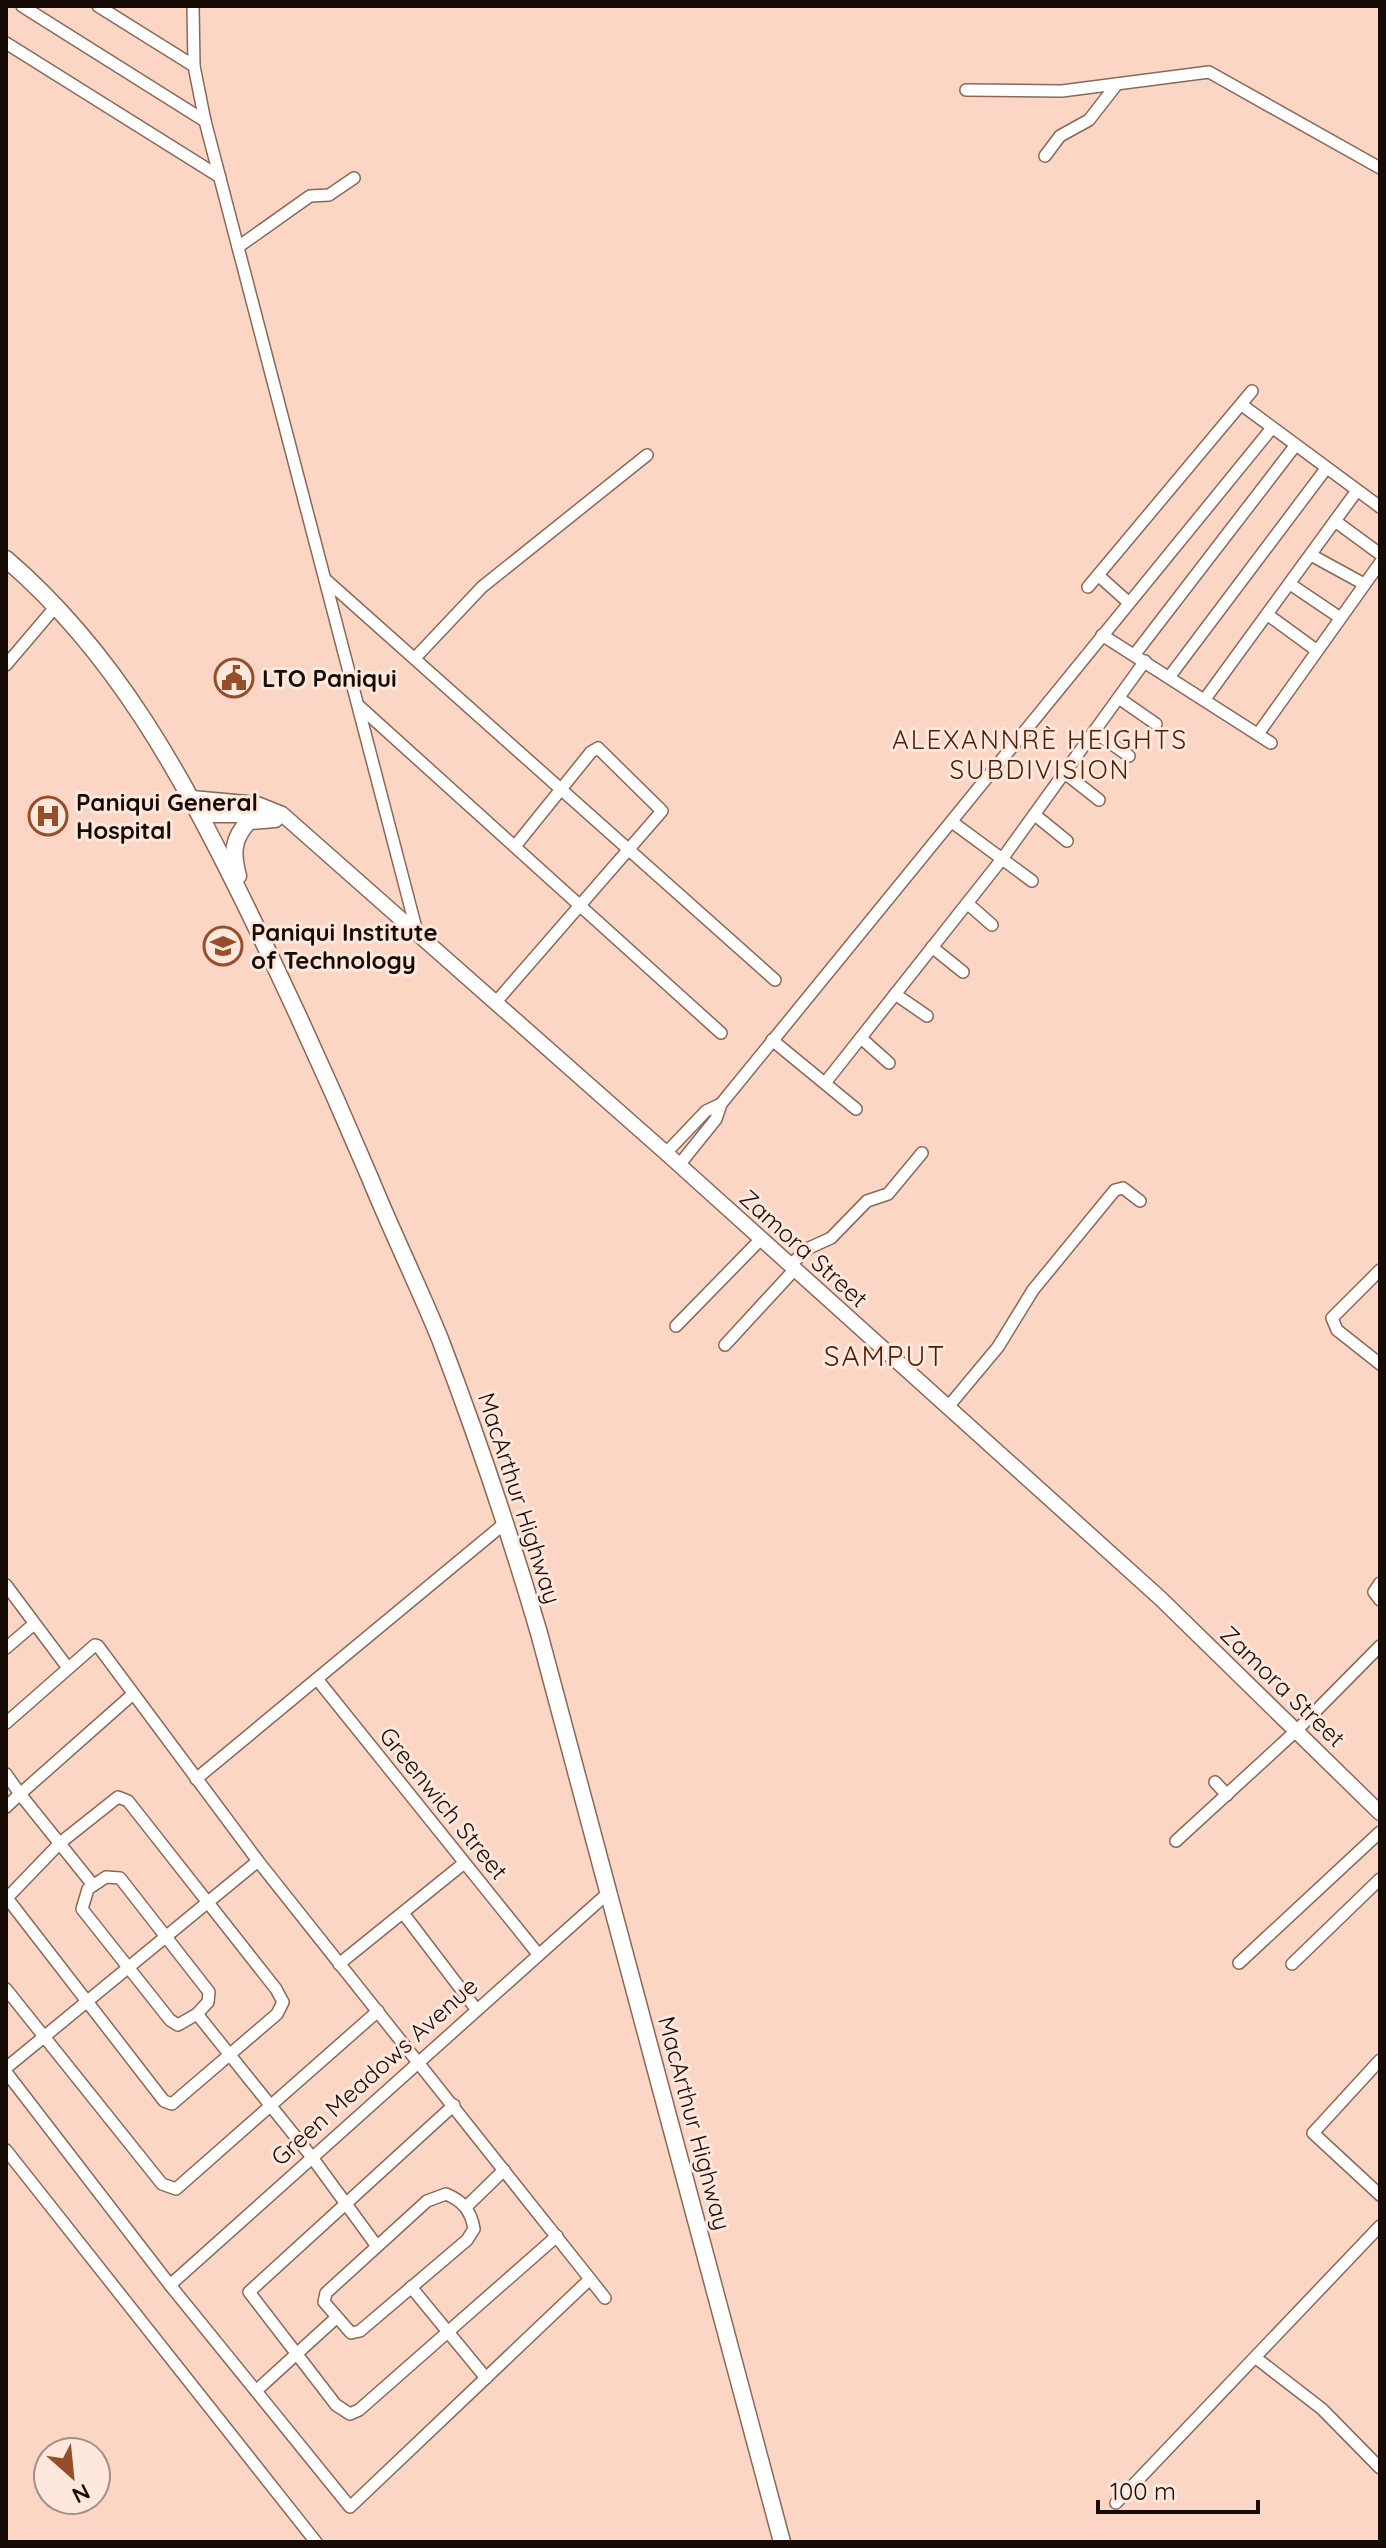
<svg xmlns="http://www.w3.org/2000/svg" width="1386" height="2548" font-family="Quicksand,sans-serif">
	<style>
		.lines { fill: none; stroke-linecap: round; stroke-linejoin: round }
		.minor-casing { stroke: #896858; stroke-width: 14 }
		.major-casing { stroke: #896858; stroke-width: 17 }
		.highway-casing { stroke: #896858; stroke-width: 19 }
		.minor { stroke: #fff; stroke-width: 11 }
		.major { stroke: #fff; stroke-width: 14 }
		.highway { stroke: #fff; stroke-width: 16 }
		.labels { text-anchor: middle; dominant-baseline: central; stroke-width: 6; stroke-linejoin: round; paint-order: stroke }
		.poi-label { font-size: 24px; font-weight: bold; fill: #170b06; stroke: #fee7dd; text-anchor: start }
		.street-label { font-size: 24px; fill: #170b06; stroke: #fee7dd }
		.neighbourhood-label { font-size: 26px; letter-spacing: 2px; fill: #4f2004; stroke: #fee7dd }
		.quarter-label { font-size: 28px; letter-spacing: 2px; fill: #4f2004; stroke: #fee7dd }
	</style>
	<rect width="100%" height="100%" fill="#fcd6c5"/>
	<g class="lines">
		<defs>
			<g id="minor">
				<path d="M 22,6 L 205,121"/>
				<path d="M 98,6 L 194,66"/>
				<path d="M 193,6 L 194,66 L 205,121 L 417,932"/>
				<path d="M 6,43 L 220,177"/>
				<path d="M 966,90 L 1062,91 L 1209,72 L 1380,168"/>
				<path d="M 1045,156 L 1060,136 L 1089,120 L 1117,84"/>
				<path d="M 238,247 L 310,196 L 329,195 L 354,178"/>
				<path d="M 1242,405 L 1380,507"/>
				<path d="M 1335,521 L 1380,554"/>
				<path d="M 1311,555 L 1364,584"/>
				<path d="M 1099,576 L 1128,602"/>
				<path d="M 325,579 L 775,980"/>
				<path d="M 1290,584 L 1339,617"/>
				<path d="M 1088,587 L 1252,391"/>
				<path d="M 1268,615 L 1316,650"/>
				<path d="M 1102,635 L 1271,743"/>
				<path d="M 1135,654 L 1295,446"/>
				<path d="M 415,658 L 482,587 L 647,455"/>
				<path d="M 6,665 L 57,605"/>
				<path d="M 1170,676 L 1325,470"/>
				<path d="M 1120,699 L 1156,724"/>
				<path d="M 1205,699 L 1356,492"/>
				<path d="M 359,706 L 721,1033"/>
				<path d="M 1096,733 L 1129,756"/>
				<path d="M 1258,734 L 1380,563"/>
				<path d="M 1066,774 L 1099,800"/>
				<path d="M 1035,815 L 1067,841"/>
				<path d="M 952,822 L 1032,881"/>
				<path d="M 967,903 L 992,925"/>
				<path d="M 932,947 L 963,972"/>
				<path d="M 895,994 L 927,1016"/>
				<path d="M 496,1002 L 662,811 L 598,748 L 591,752 L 516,845"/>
				<path d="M 861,1038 L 889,1063"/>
				<path d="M 772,1040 L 856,1109"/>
				<path d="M 825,1083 L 1002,859 L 1145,661"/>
				<path d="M 666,1153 L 706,1111 L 721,1104"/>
				<path d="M 679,1165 L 716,1119 L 721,1104 L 1272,428"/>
				<path d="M 790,1265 L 809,1248 L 831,1238 L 867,1201 L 888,1194 L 922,1153"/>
				<path d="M 1380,1270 L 1332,1318 L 1337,1330 L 1380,1364"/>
				<path d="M 676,1326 L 761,1239"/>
				<path d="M 725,1345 L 795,1269"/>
				<path d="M 948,1407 L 998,1347 L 1033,1290 L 1115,1190 L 1123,1188 L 1140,1201"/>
				<path d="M 1380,1583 L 1374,1592 L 1380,1600"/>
				<path d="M 6,1585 L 68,1668"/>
				<path d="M 6,1648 L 34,1624"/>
				<path d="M 317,1679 L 538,1954"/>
				<path d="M 6,1723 L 95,1645 L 98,1646 L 258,1861 L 590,2279 L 350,2507 L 170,2285 L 6,2072"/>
				<path d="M 6,1774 L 20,1794 L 133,1694"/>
				<path d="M 196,1779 L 505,1523"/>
				<path d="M 1215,1782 L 1227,1795"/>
				<path d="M 118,1797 L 128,1801 L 276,1989 L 283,2002 L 277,2014 L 172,2104 L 164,2101 L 7,1898 L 60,1843 Z"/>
				<path d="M 6,1807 L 20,1794 L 93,1885"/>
				<path d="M 1176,1841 L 1297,1730 L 1380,1646"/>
				<path d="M 106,1877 L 120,1878 L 209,1992 L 208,2002 L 197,2014 L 178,2025 L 170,2020 L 82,1909 L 88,1889 Z"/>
				<path d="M 403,1913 L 476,2009"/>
				<path d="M 1239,1963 L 1380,1832"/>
				<path d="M 339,1964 L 463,1864"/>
				<path d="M 1292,1964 L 1380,1879"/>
				<path d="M 6,1989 L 162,2184 L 176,2189 L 378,2011"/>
				<path d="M 197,2014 L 311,2156 L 376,2245"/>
				<path d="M 1380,2060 L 1313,2133 L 1380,2195"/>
				<path d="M 6,2068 L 258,1861"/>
				<path d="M 454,2105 L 249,2292 L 336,2405 L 350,2414 L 359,2410 L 557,2236"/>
				<path d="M 6,2150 L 316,2542"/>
				<path d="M 446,2194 C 463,2201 471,2211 474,2229 L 467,2240 L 360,2331 L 351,2333 L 324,2302 L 326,2293 L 427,2201 Z"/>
				<path d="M 466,2207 L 504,2170"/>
				<path d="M 590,2279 L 605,2298"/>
				<path d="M 170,2285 L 608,1893"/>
				<path d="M 411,2287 L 486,2378"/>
				<path d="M 1256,2358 L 1322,2409 L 1380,2468"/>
				<path d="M 257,2390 L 336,2318"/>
				<path d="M 1116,2503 L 1380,2226"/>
			</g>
			<g id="major">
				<path d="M 192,798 L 257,804 L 282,814 L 666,1153 L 1160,1598 L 1380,1813"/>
				<path d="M 202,815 L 263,815"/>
			</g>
			<g id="highway">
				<path d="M 6,559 C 117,654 183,778 246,906 C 290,996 331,1086 370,1178 C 392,1232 418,1285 440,1339 C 477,1436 510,1534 539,1633 L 782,2542"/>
				<path d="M 238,876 C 232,853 232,839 249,821 L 275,819"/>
			</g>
		</defs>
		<!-- minor casing -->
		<use href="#minor" class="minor-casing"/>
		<!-- major casing -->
		<use href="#major" class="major-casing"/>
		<!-- highway casing -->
		<use href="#highway" class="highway-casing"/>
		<!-- minor -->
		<use href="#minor" class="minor"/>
		<!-- major -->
		<use href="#major" class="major"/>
		<!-- highway -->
		<use href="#highway" class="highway"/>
	</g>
	<!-- icons -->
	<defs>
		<symbol id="civic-ring" viewBox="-11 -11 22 22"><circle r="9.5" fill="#fee7dd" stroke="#954e29" stroke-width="1.5"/><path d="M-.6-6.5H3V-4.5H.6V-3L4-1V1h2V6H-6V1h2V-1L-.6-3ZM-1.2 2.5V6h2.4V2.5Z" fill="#954e29"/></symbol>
		<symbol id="hospital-ring" viewBox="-11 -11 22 22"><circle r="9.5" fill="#fee7dd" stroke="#954e29" stroke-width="1.5"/><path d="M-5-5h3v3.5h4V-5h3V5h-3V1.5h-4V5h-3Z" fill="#954e29"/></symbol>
		<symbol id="school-ring" viewBox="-11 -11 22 22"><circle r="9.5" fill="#fee7dd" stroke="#954e29" stroke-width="1.5"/><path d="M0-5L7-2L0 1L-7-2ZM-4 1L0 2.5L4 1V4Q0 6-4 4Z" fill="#954e29"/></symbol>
	</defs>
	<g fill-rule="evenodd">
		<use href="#civic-ring" x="212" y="656" width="44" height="44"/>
		<use href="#hospital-ring" x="26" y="794" width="44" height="44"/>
		<use href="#school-ring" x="201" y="924" width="44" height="44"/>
	</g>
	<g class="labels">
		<!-- poi labels -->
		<g class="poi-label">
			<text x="262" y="678">LTO Paniqui</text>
			<text x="76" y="802">Paniqui General<tspan x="76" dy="28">Hospital</tspan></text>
			<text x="251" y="932">Paniqui Institute<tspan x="251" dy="28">of Technology</tspan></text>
		</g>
		<!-- street labels -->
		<g class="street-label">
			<text transform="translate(804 1248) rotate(42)">Zamora Street</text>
			<text transform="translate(520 1498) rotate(72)">MacArthur Highway</text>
			<text transform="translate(1283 1686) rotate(44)">Zamora Street</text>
			<text transform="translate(444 1803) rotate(51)">Greenwich Street</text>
			<text transform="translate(374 2071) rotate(-42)">Green Meadows Avenue</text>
			<text transform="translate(695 2123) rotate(75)">MacArthur Highway</text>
		</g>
		<!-- neighbourhood labels -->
		<g class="neighbourhood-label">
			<text x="1040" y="739">ALEXANNRÈ HEIGHTS<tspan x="1040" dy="30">SUBDIVISION</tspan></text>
		</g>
		<!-- quarter labels -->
		<g class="quarter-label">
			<text x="885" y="1355">SAMPUT</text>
		</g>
	</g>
	<!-- border -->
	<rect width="1386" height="2548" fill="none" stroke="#170b06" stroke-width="16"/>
	<!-- north arrow -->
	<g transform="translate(72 2476) rotate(153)"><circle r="38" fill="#fee7dd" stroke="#a28f87" stroke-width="2"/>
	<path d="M0-6L14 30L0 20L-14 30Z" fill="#954e29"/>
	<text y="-12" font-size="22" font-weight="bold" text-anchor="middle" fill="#170b06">N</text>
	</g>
	<!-- scale -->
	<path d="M1098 2500v12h160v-12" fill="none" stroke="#170b06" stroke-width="4"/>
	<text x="1110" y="2500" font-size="24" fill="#170b06" stroke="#fee7dd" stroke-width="6" paint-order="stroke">100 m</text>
</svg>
